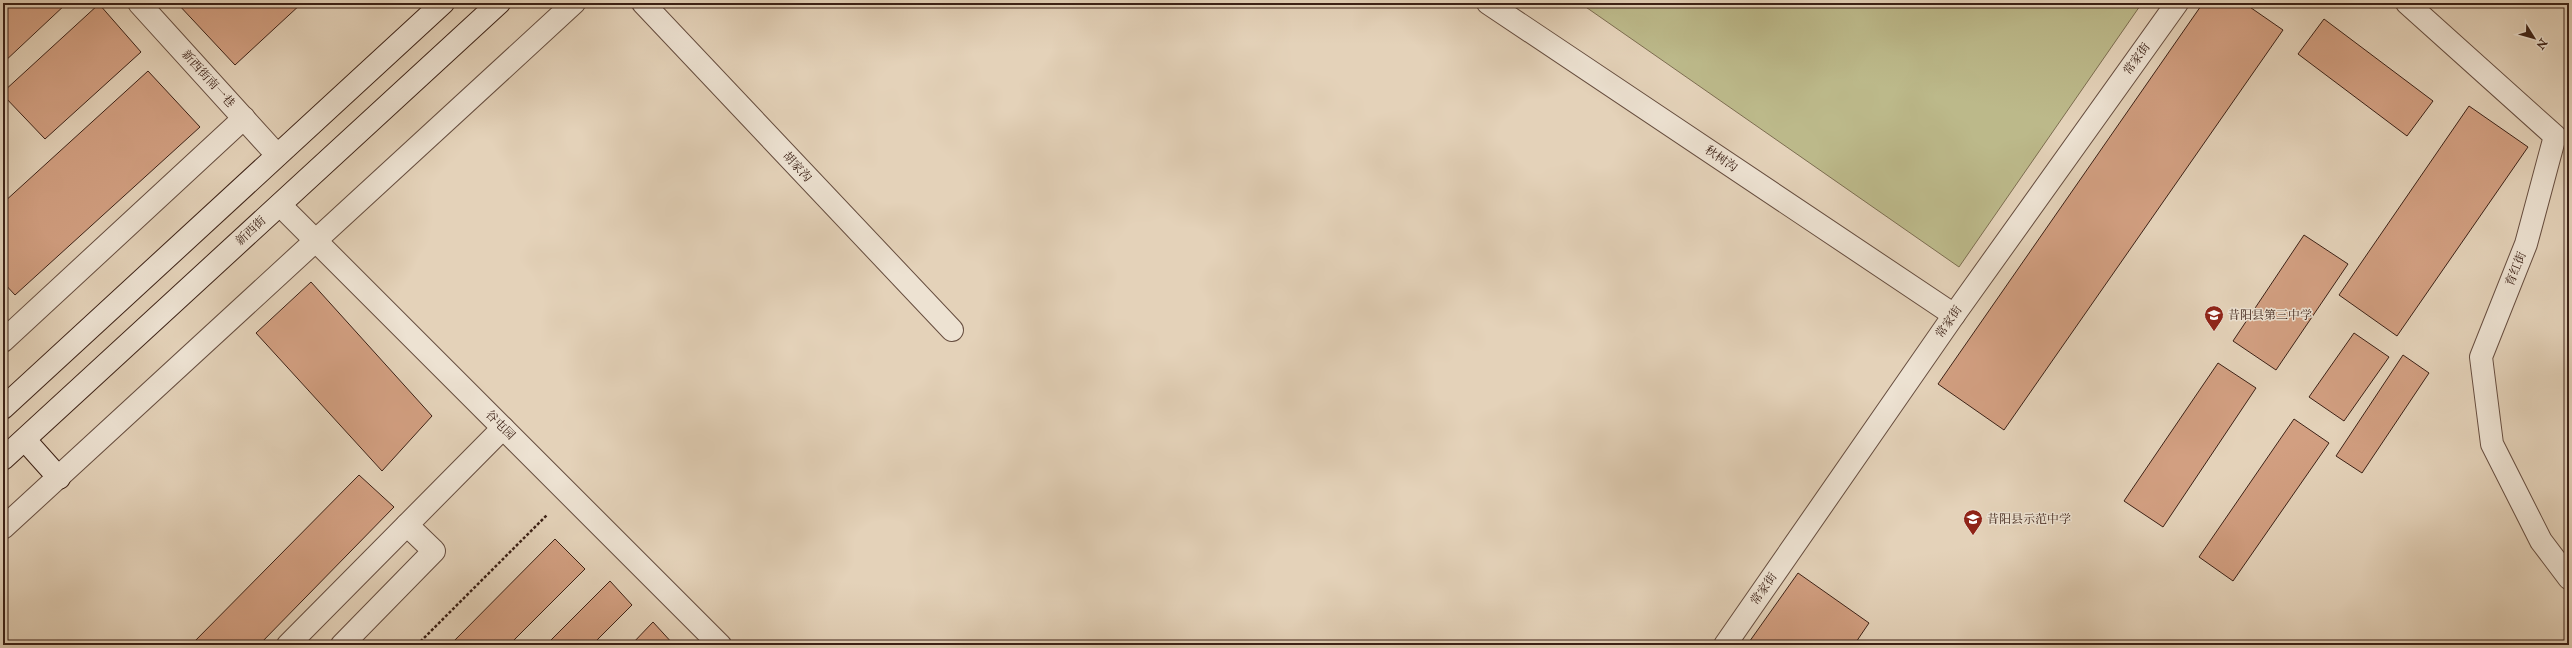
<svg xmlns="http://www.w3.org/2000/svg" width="2572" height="648" font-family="'IM FELL Double Pica','Noto Serif SC',serif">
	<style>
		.green { fill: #bcb98a; stroke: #7c6d50 }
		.building { fill: #d29f81; stroke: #3c2116 }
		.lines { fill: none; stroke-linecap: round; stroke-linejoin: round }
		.minor-casing { stroke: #664d3f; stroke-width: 24 }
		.tertiary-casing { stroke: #664d3f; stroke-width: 24 }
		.secondary-casing { stroke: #3c2116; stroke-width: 24 }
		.path { stroke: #3c2116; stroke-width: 2.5; stroke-dasharray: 3 2; stroke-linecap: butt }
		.minor { stroke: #ede2d2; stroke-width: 22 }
		.tertiary { stroke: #ede2d2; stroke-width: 22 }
		.secondary { stroke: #ede2d2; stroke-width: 22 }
		.labels { text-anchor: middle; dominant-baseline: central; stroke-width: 3; stroke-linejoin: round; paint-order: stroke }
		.street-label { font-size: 12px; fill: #3c2116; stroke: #ede2d2 }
		.poi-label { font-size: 12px; fill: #3c2116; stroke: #ede2d2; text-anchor: start }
	</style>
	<rect width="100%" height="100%" fill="#e4d2b9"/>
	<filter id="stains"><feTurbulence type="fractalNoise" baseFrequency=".005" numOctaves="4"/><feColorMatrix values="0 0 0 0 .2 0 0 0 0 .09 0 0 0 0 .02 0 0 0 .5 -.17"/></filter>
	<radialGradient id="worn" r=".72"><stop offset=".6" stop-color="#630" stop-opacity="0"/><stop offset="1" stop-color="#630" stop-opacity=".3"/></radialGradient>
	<!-- green -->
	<path class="green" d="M 1580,3 L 2142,3 L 1959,267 Z"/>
	<!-- building -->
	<g class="building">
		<path d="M 3,3 L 67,3 L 3,63 Z"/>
		<path d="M 177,3 L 302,3 L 235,65 Z"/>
		<path d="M 2203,3 L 2244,3 L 2283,30 L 2004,430 L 1938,384 Z"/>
		<path d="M 99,4 L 141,52 L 45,139 L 3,95 L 3,92 Z"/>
		<path d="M 2324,19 L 2433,101 L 2407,136 L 2298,54 Z"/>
		<path d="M 148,71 L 200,127 L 15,295 L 3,282 L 3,203 Z"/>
		<path d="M 2469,106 L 2528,147 L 2397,336 L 2339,295 Z"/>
		<path d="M 2304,235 L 2348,264 L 2276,370 L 2233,341 Z"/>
		<path d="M 311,282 L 432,416 L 382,471 L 256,333 Z"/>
		<path d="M 2354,333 L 2389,357 L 2344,421 L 2309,397 Z"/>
		<path d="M 2403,355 L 2429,373 L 2362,473 L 2336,456 Z"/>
		<path d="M 2218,363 L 2256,388 L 2163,527 L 2124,501 Z"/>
		<path d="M 2294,419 L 2329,443 L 2233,581 L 2199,557 Z"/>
		<path d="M 359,475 L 394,507 L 259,645 L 191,645 Z"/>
		<path d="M 555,539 L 585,569 L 509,645 L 450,645 Z"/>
		<path d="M 1798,573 L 1869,623 L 1854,645 L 1747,645 Z"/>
		<path d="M 610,581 L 632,605 L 592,645 L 546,645 Z"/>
		<path d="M 653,622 L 674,645 L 631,645 Z"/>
	</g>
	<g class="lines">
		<defs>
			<g id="minor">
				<path d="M 139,3 L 277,155"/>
				<path d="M 643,3 L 952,330"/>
				<path d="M 2407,3 L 2555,136 L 2526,244 L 2481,357 L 2492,444 L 2541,541 L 2569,578"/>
				<path d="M 280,205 L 720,645"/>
				<path d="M 288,645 L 503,428"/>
				<path d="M 342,645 L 434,551 L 407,525"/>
			</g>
			<g id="tertiary">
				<path d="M 1488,3 L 1954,315"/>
				<path d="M 3,341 L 244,118"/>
				<path d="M 3,528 L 574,3"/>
				<path d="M 1725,645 L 1954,315 L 2177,3"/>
			</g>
			<g id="secondary">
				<path d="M 3,408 L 443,3"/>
				<path d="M 25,440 L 59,478"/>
				<path d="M 3,459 L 499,3"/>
			</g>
		</defs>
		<!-- minor casing -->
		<use href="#minor" class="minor-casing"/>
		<!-- tertiary casing -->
		<use href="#tertiary" class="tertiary-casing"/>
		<!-- secondary casing -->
		<use href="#secondary" class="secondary-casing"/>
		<!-- path -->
		<path class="path" d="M 417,645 L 547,515"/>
		<!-- minor -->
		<use href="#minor" class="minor"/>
		<!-- tertiary -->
		<use href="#tertiary" class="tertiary"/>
		<!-- secondary -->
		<use href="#secondary" class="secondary"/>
	</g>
	<!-- icons -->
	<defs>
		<symbol id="school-pin" viewBox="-11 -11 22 30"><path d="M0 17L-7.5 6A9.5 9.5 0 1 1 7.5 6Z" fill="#8f2418" stroke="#ede2d2"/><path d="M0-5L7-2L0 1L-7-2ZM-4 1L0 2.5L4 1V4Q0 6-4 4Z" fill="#fff"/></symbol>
	</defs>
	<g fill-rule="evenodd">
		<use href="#school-pin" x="2203" y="304" width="22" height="30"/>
		<use href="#school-pin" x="1962" y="508" width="22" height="30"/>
	</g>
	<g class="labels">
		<!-- street labels -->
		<g class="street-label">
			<text transform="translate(2137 59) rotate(-54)">常家街</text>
			<text transform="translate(208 79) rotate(48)">新西街南一巷</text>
			<text transform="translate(1721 159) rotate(34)">秋树沟</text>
			<text transform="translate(797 167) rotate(47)">胡家沟</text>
			<text transform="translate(251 231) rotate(-43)">新西街</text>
			<text transform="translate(2516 269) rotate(-68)">育红街</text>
			<text transform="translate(1949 322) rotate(-55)">常家街</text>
			<text transform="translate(500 425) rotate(45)">谷屯园</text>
			<text transform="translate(1764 589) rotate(-55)">常家街</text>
		</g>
		<!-- poi labels -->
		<g class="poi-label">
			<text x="2228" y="315">昔阳县第三中学</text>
			<text x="1987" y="519">昔阳县示范中学</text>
		</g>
	</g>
	<!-- margin -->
	<rect width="2572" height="648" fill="none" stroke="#e4d2b9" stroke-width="16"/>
	<rect x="4" y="4" width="2564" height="640" fill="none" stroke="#3c2116" stroke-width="2"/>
	<rect x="8" y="8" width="2556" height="632" fill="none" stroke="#3c2116"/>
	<!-- north arrow -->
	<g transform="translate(2534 38) rotate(127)" stroke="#ede2d2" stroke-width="3" paint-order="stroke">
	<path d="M0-3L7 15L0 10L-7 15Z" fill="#3c2116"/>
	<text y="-6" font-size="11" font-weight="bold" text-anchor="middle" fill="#3c2116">N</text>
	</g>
	<rect width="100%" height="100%" filter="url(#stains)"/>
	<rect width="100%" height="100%" fill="url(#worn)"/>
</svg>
